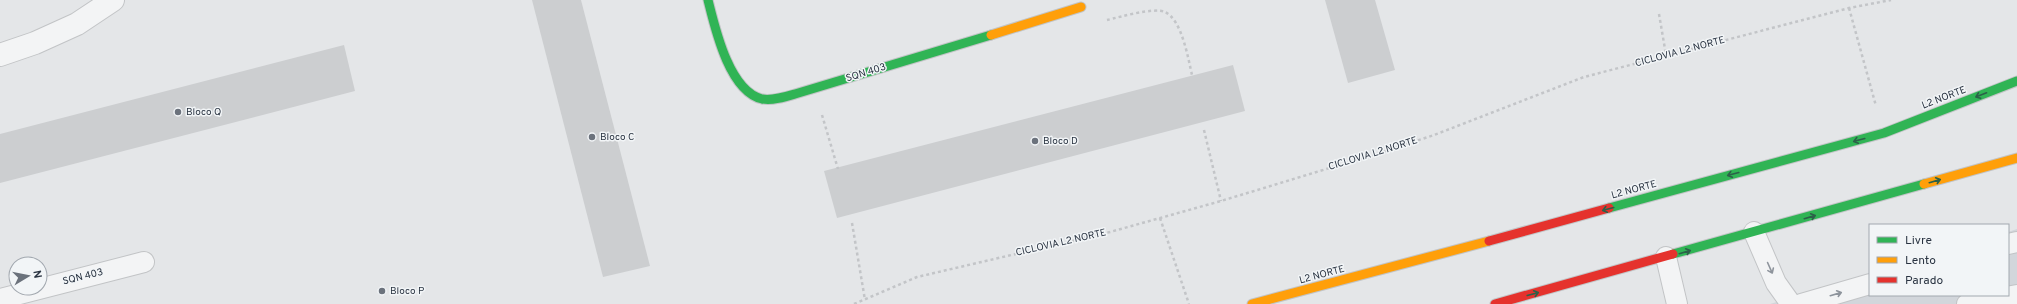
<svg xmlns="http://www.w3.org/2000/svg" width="2017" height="304" font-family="Overpass,sans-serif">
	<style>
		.built { fill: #d2d6db }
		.building { fill: #ccced0 }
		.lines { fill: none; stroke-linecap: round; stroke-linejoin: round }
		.lane-casing { stroke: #c2c4c6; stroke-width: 22 }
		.street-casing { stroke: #c2c4c6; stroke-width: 24 }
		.fast-casing { stroke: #c2c4c6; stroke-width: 11 }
		.slow-casing { stroke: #c2c4c6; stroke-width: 11 }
		.jam-casing { stroke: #c2c4c6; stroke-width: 11 }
		.path { stroke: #c3c5c8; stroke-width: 2.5; stroke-dasharray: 3 3; stroke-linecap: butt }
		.lane { stroke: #f3f4f5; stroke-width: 20 }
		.street { stroke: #f3f4f5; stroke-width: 22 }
		.fast { stroke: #30b455; stroke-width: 9 }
		.slow { stroke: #ff9f0a; stroke-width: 9 }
		.jam { stroke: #e5322d; stroke-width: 9 }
		.oneway { stroke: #2c6149 }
		.oneway2 { stroke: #8e949c }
		.poi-dot { fill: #6b727c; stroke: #f2f5f7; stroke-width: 1.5 }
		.labels { text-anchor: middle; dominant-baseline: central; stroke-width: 3; stroke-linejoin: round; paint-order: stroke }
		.street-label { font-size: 10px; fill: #2a3442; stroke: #f2f5f7 }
		.poi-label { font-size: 10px; fill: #2a3442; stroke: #f2f5f7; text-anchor: start }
	</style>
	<rect width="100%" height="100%" fill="#e4e6e8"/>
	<!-- built -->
	<path class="built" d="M 2017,229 L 2017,304 L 1770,304 L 1870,274 L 1870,295 L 2008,295 L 2008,232 Z"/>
	<!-- building -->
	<g class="building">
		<path d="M 532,0 L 581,0 L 650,266 L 603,277 Z"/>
		<path d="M 1325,0 L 1375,0 L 1395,70 L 1348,83 Z"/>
		<path d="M 344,45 L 355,91 L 0,183 L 0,134 Z"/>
		<path d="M 1233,65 L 1245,111 L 837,218 L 824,171 Z"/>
	</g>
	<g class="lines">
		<defs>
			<g id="lane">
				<path d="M 1754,232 L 1776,283 L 1791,304"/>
				<path d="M 2008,244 L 2017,242"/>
				<path d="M 1666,257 L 1677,304"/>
				<path d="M 0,299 L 144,262"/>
				<path d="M 1801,304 L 1870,284"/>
				<path d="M 1967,304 L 2017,295"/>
			</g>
			<path id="street" d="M 0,55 L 35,43 L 77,24 L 113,0"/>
			<g id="fast">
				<path d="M 708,0 C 715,28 729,91 762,99 C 772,101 785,97 795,94 L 991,35"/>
				<path d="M 1609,208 L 1884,133 L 2017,81"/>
				<path d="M 1673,254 L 1924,184"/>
			</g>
			<g id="slow">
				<path d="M 991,35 L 1081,7"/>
				<path d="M 1924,184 L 2017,158"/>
				<path d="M 1252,304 L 1489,241"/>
			</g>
			<g id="jam">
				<path d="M 1489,241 L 1609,208"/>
				<path d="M 1495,304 L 1673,254"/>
			</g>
		</defs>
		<!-- lane casing -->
		<use href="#lane" class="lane-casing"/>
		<!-- street casing -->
		<use href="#street" class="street-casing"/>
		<!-- fast casing -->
		<use href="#fast" class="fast-casing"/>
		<!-- slow casing -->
		<use href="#slow" class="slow-casing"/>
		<!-- jam casing -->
		<use href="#jam" class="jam-casing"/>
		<!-- path -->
		<g class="path">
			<path d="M 1849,8 L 1876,106"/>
			<path d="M 1659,14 L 1666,55"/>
			<path d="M 1107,20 C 1120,17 1154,7 1165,12 C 1182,20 1188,58 1192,75"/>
			<path d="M 822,115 L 838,169"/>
			<path d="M 1204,130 L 1221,201"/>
			<path d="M 1160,218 L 1189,304"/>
			<path d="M 852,223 L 865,300"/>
			<path d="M 854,304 L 917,277 L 1110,232 L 1221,201 L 1389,150 L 1434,135 L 1584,77 L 1849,8 L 1891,0"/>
		</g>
		<!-- lane -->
		<use href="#lane" class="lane"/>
		<!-- street -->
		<use href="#street" class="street"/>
		<!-- fast -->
		<use href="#fast" class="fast"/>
		<!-- slow -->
		<use href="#slow" class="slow"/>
		<!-- jam -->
		<use href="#jam" class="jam"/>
	</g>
	<!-- one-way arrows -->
	<defs><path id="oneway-shaft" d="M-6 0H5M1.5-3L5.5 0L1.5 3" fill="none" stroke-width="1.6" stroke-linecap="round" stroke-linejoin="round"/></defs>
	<g class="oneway">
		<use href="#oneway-shaft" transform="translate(1981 95) rotate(159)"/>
		<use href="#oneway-shaft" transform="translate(1859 140) rotate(165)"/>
		<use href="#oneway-shaft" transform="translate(1733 174) rotate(165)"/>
		<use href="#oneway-shaft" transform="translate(1935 181) rotate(-16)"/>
		<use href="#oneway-shaft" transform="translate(1608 209) rotate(165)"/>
		<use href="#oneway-shaft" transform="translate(1810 217) rotate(-16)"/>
		<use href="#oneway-shaft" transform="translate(1685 252) rotate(-16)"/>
		<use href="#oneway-shaft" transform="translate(1533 294) rotate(-15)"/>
	</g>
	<g class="oneway2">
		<use href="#oneway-shaft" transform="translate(1770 268) rotate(66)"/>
		<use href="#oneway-shaft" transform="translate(1836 294) rotate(-16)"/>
	</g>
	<!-- markers -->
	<g class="poi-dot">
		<circle cx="178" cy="112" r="4"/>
		<circle cx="592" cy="137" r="4"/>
		<circle cx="1035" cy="141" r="4"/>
		<circle cx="382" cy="291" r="4"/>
	</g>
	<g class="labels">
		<!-- street labels -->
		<g class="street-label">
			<text transform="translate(1680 52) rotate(-15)">CICLOVIA L2 NORTE</text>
			<text transform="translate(866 73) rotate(-17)">SQN 403</text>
			<text transform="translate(1944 98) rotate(-21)">L2 NORTE</text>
			<text transform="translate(1373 154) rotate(-17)">CICLOVIA L2 NORTE</text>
			<text transform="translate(1634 190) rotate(-15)">L2 NORTE</text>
			<text transform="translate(1061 243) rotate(-13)">CICLOVIA L2 NORTE</text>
			<text transform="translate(1322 275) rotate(-15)">L2 NORTE</text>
			<text transform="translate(83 277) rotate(-14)">SQN 403</text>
		</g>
		<!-- poi labels -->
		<g class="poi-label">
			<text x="186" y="112">Bloco Q</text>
			<text x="600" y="137">Bloco C</text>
			<text x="1043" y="141">Bloco D</text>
			<text x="390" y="291">Bloco P</text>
		</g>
	</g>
	<!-- legend -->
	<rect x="1869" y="224" width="140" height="72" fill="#f2f5f7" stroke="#a2a8af"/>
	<rect x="1877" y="237" width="20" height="6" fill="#30b455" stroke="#a2a8af"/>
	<text x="1905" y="244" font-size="12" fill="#2a3442">Livre</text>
	<rect x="1877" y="257" width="20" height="6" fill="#ff9f0a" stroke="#a2a8af"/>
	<text x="1905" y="264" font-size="12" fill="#2a3442">Lento</text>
	<rect x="1877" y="277" width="20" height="6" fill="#e5322d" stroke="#a2a8af"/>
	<text x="1905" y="284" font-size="12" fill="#2a3442">Parado</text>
	<!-- north arrow -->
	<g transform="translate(28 276) rotate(80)"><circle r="19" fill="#f2f5f7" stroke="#a2a8af"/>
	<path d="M0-3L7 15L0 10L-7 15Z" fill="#6b727c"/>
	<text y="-6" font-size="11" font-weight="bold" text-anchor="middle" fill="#2a3442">N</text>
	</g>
</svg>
